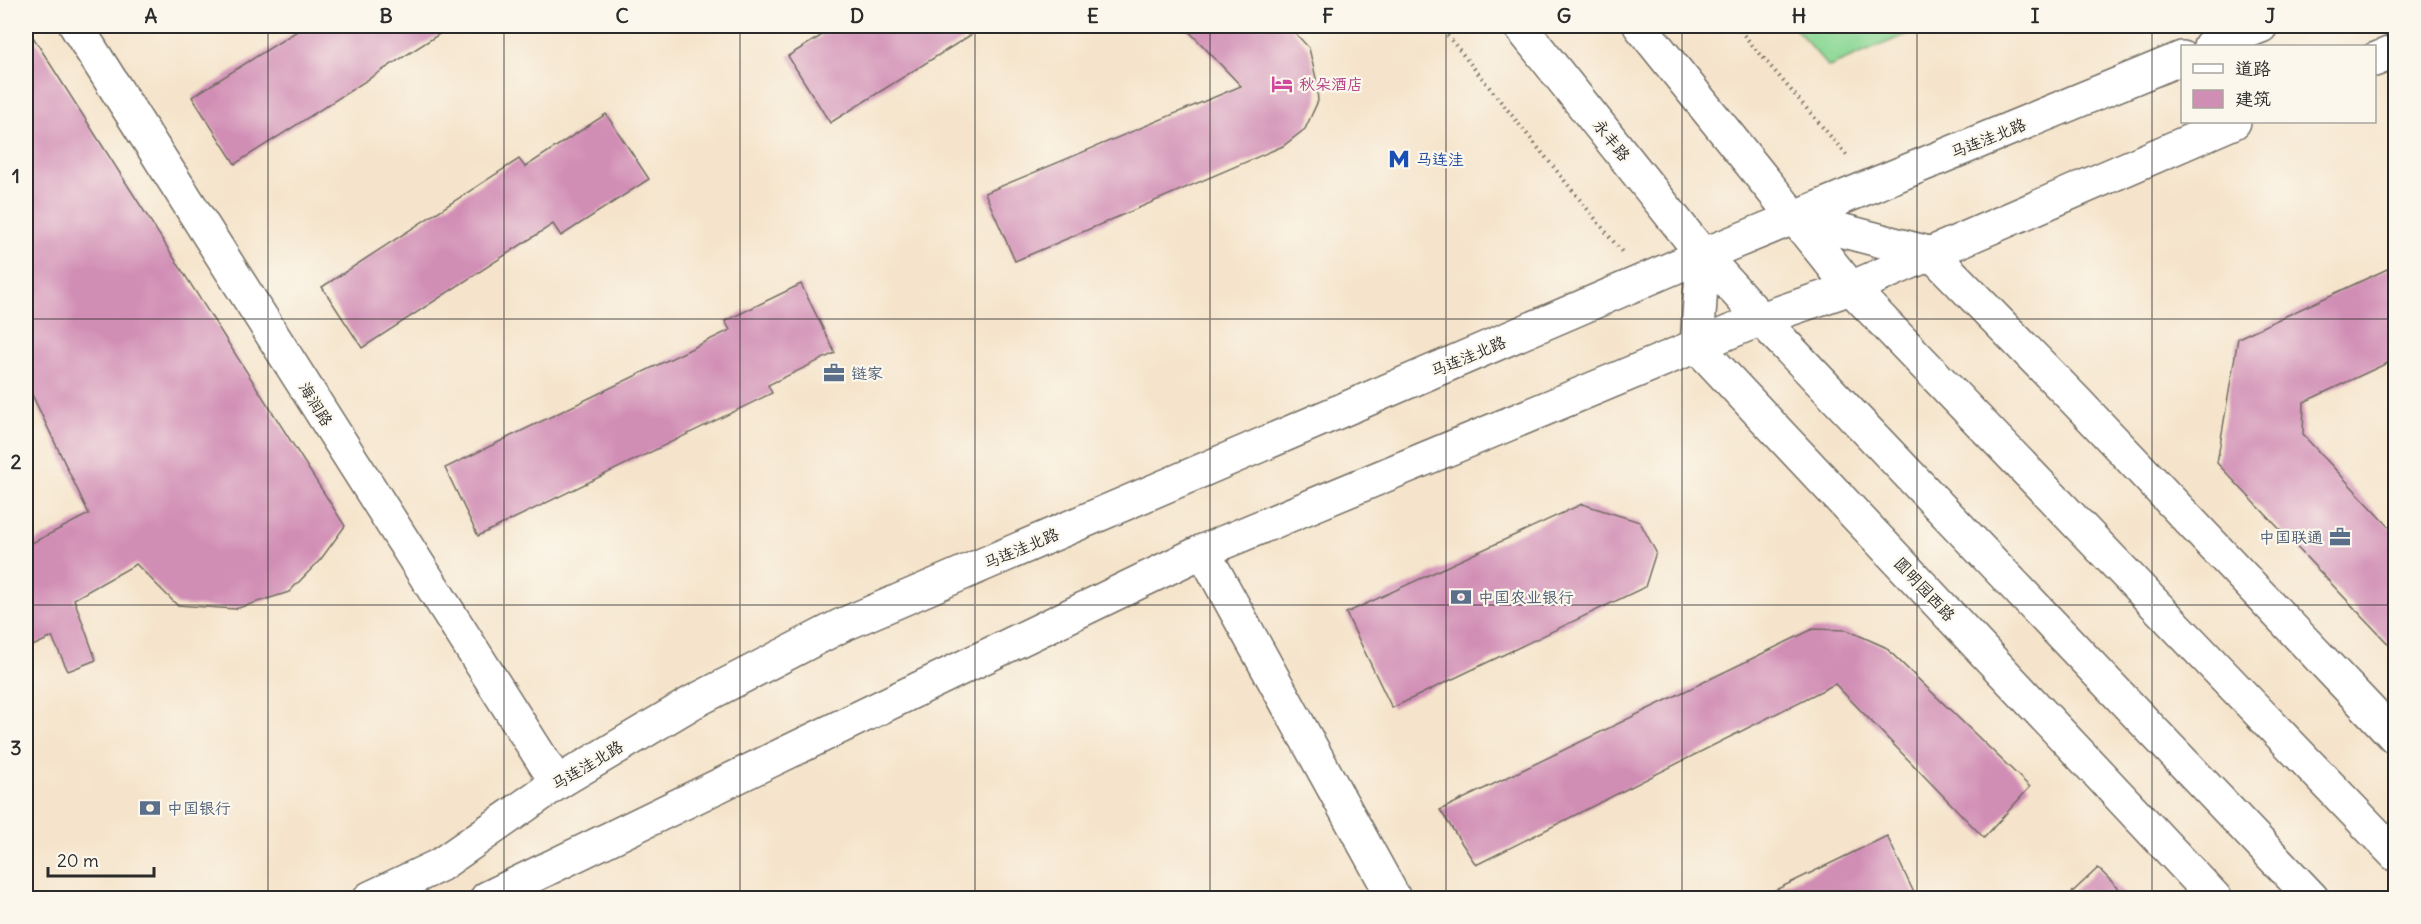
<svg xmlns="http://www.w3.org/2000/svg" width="2421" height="924" font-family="Delius,'LXGW WenKai TC',sans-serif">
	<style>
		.green { fill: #8cd895; stroke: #5c8260; stroke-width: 1.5 }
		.building { fill: #d18eb5 }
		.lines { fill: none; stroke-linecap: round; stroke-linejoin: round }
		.minor-casing { stroke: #726c63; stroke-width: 36 }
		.major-casing { stroke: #726c63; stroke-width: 36 }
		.path { stroke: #726c63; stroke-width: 4; stroke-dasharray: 1.5 4.5; stroke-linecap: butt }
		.minor { stroke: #fff; stroke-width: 33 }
		.major { stroke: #fff; stroke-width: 33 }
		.grid { fill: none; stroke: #2b2b2b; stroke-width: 1.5; stroke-opacity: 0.55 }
		.labels { text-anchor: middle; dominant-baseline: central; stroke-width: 4.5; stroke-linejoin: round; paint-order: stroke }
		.hotel-label { font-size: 16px; fill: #b23c85; stroke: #fbf7ec; text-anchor: start }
		.street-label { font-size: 16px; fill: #2b2b2b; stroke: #fbf7ec }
		.transit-label { font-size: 16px; fill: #164399; stroke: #fbf7ec; text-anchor: start }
		.service-label { font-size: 16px; fill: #4e5e75; stroke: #fbf7ec; text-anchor: start }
		.neatline { fill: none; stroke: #2b2b2b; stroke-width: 2 }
		.grid-label { font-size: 20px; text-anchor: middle; font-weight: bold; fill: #2b2b2b }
	</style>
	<rect width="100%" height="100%" fill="#fbf7ec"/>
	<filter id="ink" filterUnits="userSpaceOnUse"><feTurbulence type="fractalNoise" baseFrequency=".0167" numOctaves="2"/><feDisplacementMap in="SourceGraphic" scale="12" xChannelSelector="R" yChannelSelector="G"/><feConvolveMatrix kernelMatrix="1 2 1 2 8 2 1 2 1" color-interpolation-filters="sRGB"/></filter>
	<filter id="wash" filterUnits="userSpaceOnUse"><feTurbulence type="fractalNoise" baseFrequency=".008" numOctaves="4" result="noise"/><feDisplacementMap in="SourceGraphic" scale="24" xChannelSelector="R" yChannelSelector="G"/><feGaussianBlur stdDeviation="1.35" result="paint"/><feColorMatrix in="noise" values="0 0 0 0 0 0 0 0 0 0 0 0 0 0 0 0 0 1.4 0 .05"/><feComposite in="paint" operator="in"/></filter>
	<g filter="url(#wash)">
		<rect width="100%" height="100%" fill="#f5e4cb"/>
		<!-- green -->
		<path class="green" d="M 1793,26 L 1926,26 L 1829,67 Z"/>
		<g id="blocks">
			<!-- building -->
			<g class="building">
				<path d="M 26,26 L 345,526 L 321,559 L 289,592 L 235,609 L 177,605 L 136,564 L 74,599 L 96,660 L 68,671 L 52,637 L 26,649 L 26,546 L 89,514 L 26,382 Z"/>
				<path d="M 305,26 L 452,26 L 235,164 L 192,97 Z"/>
				<path d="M 837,26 L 985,26 L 830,123 L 788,56 Z"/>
				<path d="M 1184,26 L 1289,26 L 1309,48 L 1316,78 L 1318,101 L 1305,129 L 1283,146 L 1015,261 L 985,193 L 1241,86 Z"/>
				<path d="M 606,114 L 649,179 L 561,236 L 553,224 L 362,348 L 322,287 L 519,159 L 525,167 Z"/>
				<path d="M 2396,265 L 2396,359 L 2304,402 L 2303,435 L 2396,534 L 2396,652 L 2217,463 L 2238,338 Z"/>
				<path d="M 801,284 L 835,353 L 768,385 L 772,393 L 478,536 L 445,468 L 730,330 L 725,321 Z"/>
				<path d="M 1582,504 L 1640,522 L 1656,552 L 1645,587 L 1392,708 L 1346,613 Z"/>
				<path d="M 1813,629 L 1847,630 L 1885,647 L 2030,787 L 1984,838 L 1835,684 L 1476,865 L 1440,810 Z"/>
				<path d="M 1887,836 L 1916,897 L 1913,898 L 1759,898 Z"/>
				<path d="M 2098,868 L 2128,898 L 2066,898 Z"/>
			</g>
		</g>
	</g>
	<g filter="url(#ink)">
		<use href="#blocks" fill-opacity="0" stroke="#726c63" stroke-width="1.5"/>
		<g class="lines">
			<defs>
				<g id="minor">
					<path d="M 76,26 L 557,783"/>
					<path d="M 1794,218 L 1932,254 L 2075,400 L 2396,738"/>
					<path d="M 1703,255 L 1697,346 L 2215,898"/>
					<path d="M 1203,551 L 1394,898"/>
				</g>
				<g id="major">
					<path d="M 1520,26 L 1703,255 L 1761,319 L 2312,898"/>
					<path d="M 1640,26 L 1851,288 L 2396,855"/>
					<path d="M 2210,46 L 2261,26"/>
					<path d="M 2374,60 L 2396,51"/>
					<path d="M 370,898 L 440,865 L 557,783 L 693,702 L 840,626 L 1703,255 L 2182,58"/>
					<path d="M 487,898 L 1203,551 L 1761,319 L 1851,288 L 2234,122"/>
				</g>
			</defs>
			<!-- minor casing -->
			<use href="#minor" class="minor-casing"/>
			<!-- major casing -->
			<use href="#major" class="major-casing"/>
			<!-- path -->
			<g class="path">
				<path d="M 1440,26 L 1622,252"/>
				<path d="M 1736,26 L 1849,158"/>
				<path d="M 172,896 L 173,898"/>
			</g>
			<!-- minor -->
			<use href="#minor" class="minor"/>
			<!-- major -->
			<use href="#major" class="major"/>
		</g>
	</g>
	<!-- grid -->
	<path class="grid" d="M 268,26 L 268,898M 504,26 L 504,898M 740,26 L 740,898M 975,26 L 975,898M 1210,26 L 1210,898M 1446,26 L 1446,898M 1682,26 L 1682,898M 1917,26 L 1917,898M 2152,26 L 2152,898M 26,319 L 2396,319M 26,605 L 2396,605"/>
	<!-- icons -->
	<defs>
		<symbol id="hotel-bare" viewBox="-9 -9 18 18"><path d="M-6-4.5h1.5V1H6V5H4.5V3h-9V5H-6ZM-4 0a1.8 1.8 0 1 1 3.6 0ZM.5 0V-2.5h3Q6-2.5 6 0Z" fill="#d1479c" stroke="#fbf7ec" stroke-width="2.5" paint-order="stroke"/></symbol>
		<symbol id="metro-bare" viewBox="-9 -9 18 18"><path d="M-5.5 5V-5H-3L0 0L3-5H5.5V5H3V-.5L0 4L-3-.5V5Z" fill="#1a4fb4" stroke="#fbf7ec" stroke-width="2.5" paint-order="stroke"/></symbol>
		<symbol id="office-bare" viewBox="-9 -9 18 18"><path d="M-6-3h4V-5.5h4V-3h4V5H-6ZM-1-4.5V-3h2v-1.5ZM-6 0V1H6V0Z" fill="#5c6f8a" stroke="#fbf7ec" stroke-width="2.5" paint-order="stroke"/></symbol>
		<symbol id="bank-bare" viewBox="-9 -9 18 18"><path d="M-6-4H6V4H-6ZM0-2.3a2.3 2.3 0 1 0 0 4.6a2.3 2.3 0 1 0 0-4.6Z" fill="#5c6f8a" stroke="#fbf7ec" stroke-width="2.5" paint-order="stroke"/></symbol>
	</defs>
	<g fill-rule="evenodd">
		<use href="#hotel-bare" x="1267" y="69" width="30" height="30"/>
		<use href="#metro-bare" x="1384" y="144" width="30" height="30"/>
		<use href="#office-bare" x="819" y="358" width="30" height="30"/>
		<use href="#office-bare" x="2325" y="522" width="30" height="30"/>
		<use href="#bank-bare" x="1446" y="582" width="30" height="30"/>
		<use href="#bank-bare" x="135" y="793" width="30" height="30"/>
	</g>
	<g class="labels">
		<!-- hotel labels -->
		<g class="hotel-label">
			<text x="1299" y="84">秋朵酒店</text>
		</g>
		<!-- street labels -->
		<g class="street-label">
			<text transform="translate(1988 138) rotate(-22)">马连洼北路</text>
			<text transform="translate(1612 140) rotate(51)">永丰路</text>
			<text transform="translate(1468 356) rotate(-23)">马连洼北路</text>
			<text transform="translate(316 404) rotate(58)">海润路</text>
			<text transform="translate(1021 548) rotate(-23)">马连洼北路</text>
			<text transform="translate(1925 589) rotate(47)">圆明园西路</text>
			<text transform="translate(587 765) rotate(-31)">马连洼北路</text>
		</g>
		<!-- transit labels -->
		<g class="transit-label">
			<text x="1416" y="159">马连洼</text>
		</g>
		<!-- service labels -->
		<g class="service-label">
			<text x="851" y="373">链家</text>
			<text x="2323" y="537" text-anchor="end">中国联通</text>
			<text x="1478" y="597">中国农业银行</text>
			<text x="167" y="808">中国银行</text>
		</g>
	</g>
	<!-- margin -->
	<rect width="2421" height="924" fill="none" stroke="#fbf7ec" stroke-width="66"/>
	<!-- legend -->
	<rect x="2181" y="45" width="195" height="78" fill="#fbf7ec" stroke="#a8a59f" stroke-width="1.5"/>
	<rect x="2193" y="64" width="30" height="9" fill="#ffffff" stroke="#a8a59f" stroke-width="1.5"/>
	<text x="2235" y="75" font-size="18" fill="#2b2b2b">道路</text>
	<rect x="2193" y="90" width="30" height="18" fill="#d18eb5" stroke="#a8a59f" stroke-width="1.5"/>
	<text x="2235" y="105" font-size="18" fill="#2b2b2b">建筑</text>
	<!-- scale -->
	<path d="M48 867v9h106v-9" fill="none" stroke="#2b2b2b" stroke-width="3"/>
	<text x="57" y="867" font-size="18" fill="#2b2b2b" stroke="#fbf7ec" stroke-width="4.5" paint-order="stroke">20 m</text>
	<rect x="33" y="33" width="2355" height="858" class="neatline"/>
	<g class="grid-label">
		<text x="151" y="23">A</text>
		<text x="386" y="23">B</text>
		<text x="622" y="23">C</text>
		<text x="857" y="23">D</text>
		<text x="1093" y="23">E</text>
		<text x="1328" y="23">F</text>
		<text x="1564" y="23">G</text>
		<text x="1799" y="23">H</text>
		<text x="2035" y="23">I</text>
		<text x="2270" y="23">J</text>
		<text x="16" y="183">1</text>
		<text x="16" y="469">2</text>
		<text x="16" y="755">3</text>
	</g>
</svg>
